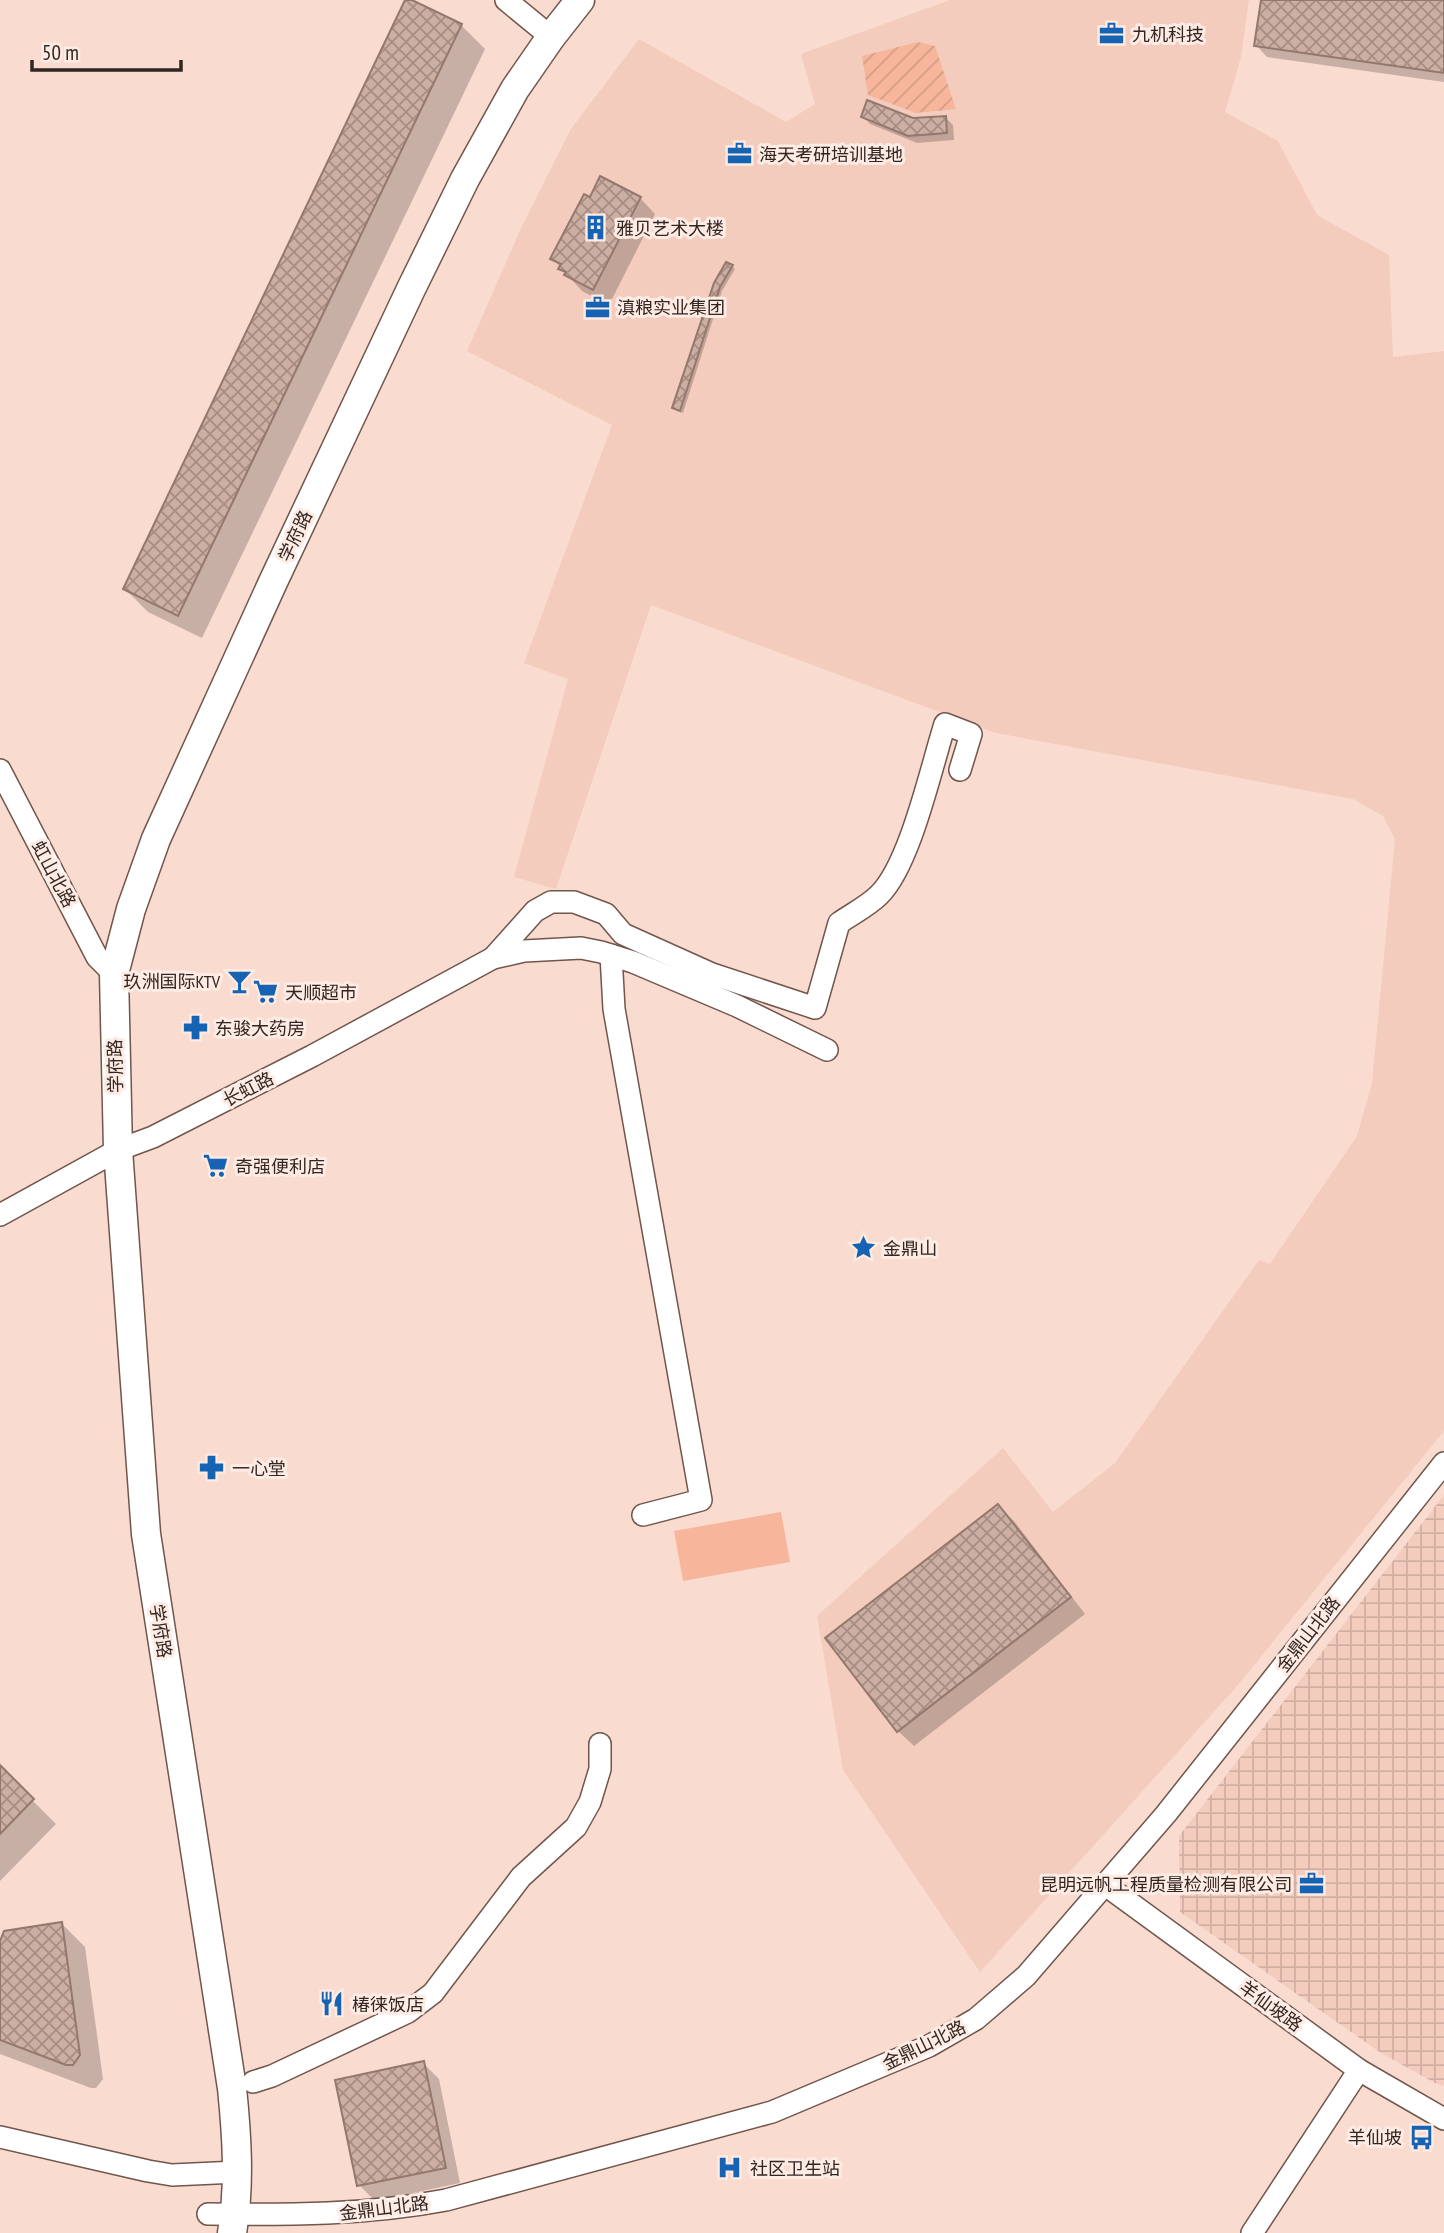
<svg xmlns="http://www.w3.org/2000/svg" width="1444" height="2233" font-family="'PT Sans Narrow','Noto Sans SC',sans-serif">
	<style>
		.built { fill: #f3ccbd }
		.industrial { fill: url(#industrial-grid) }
		.garden { fill: url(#garden-furrows) }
		.pitch { fill: #f7b69c }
		.shadow { fill: #0003 }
		.building { fill: url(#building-cross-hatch); stroke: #94786d; stroke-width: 2 }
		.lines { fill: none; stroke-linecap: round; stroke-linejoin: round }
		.minor-casing { stroke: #71564c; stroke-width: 24 }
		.major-casing { stroke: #71564c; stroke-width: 31 }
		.minor { stroke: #fff; stroke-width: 21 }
		.major { stroke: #fff; stroke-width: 28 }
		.labels { text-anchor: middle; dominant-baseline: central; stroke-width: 6; stroke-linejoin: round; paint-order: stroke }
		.poi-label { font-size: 18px; fill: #322622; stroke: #feebe4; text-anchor: start }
		.street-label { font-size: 18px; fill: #322622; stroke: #feebe4 }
	</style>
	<defs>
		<pattern id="industrial-grid" width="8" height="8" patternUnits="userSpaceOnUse" patternTransform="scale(1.75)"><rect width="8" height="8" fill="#f3ccbd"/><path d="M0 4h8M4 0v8" fill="none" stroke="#d1afa2"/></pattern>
		<pattern id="garden-furrows" width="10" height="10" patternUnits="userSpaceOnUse" patternTransform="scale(1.75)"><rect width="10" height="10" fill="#f7b69c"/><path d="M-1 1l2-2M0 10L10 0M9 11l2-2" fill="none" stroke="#d49c86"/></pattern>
		<pattern id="building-cross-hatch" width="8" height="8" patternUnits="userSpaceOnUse" patternTransform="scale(1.75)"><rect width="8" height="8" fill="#ccaea2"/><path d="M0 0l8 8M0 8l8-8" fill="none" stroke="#a68d84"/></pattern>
	</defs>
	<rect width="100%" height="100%" fill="#fadbcf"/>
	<!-- built -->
	<path class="built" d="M 950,0 L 1249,0 L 1241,57 L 1225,112 L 1278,141 L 1317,215 L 1389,255 L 1393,357 L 1444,351 L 1444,1431 L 1237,1686 L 980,1972 L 843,1770 L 817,1616 L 1003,1448 L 1053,1512 L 1115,1463 L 1259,1260 L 1270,1264 L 1357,1136 L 1372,1083 L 1395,839 L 1383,816 L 1353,799 L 996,733 L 651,605 L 556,889 L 514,877 L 568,679 L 524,663 L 612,425 L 467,351 L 522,226 L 571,129 L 639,39 L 786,122 L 815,104 L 801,54 Z"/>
	<!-- industrial -->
	<path class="industrial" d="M 1444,1495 L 1444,2086 L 1435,2083 L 1381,2053 L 1180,1912 L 1179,1836 Z"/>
	<!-- garden -->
	<path class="garden" d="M 918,42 L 935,46 L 956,109 L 916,113 L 868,95 L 862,56 Z"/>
	<!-- pitch -->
	<path class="pitch" d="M 781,1512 L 790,1562 L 683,1581 L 674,1531 Z"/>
	<!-- shadow -->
	<g class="shadow">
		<path d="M 407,0 L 461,25 L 485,49 L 202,638 L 148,612 L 125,589 Z"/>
		<path d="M 1262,0 L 1444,0 L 1444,82 L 1267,57 L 1256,45 Z"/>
		<path d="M 863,116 L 912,120 L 946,118 L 953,125 L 954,140 L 917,143 L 870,124 Z"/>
		<path d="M 640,198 L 655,214 L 609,305 L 582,291 L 552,258 L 590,199 Z"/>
		<path d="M 732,266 L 735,269 L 722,291 L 683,413 L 677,411 L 674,408 L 716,284 Z"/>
		<path d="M 998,1506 L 1014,1521 L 1085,1614 L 914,1746 L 898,1731 Z"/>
		<path d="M 0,1768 L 56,1824 L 0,1881 Z"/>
		<path d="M 62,1924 L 85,1947 L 103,2079 L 96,2088 L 91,2088 L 0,2054 L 0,1946 Z"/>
		<path d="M 423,2063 L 439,2079 L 460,2183 L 375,2201 L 359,2185 Z"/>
	</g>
	<!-- building -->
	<g class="building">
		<path d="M 405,0 L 412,0 L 462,24 L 178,616 L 123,589 Z"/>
		<path d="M 1261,0 L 1444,0 L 1444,73 L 1254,46 Z"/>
		<path d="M 867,100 L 913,118 L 946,116 L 947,133 L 908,136 L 861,117 Z"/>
		<path d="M 600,176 L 641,197 L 593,290 L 564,275 L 566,272 L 558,269 L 561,264 L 550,259 L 584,194 L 590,197 Z"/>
		<path d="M 726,262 L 733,265 L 720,287 L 680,411 L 672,408 L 714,283 Z"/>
		<path d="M 998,1504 L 1071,1597 L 897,1732 L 825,1638 Z"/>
		<path d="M 0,1765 L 34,1799 L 0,1834 Z"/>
		<path d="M 62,1922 L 80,2055 L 73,2065 L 66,2065 L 0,2040 L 0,1941 L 4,1931 Z"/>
		<path d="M 424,2061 L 446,2168 L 357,2186 L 335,2080 Z"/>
	</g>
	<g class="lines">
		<defs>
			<g id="minor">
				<path d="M 506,0 L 551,37"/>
				<path d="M 0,770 L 97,957 L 114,974"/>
				<path d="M 611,955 L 614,1009 L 701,1500 L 643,1515"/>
				<path d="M 493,958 L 535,911 L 551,902 L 574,902 L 606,914 L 623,934 L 712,974 L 815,1008 L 839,923 C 852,914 868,906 879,895 C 910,865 931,768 945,724 L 971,734 L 960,770"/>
				<path d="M 0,1215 L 118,1150 L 153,1137 L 312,1056 L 493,958 L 524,951 L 581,948 L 601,952 L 633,962 L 737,1006 L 827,1050"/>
				<path d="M 1104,1884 L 1359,2070 L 1444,2119"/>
				<path d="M 253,2082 L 272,2076 L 408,2012 L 433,1993 L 521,1877 L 576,1827 L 590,1802 L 600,1769 L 600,1744"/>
				<path d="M 0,2137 L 148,2171 L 172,2175 L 237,2172"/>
				<path d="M 208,2214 C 289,2215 367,2215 446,2200 L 772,2112 L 929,2046 L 976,2019 L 1026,1976 L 1166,1814 L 1444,1463"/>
				<path d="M 1252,2233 L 1359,2070"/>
			</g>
			<path id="major" d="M 232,2233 C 240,2185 237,2137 232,2088 L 146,1534 L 118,1150 L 114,974 L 131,909 L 156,839 L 273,582 L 411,289 L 465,179 L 515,89 L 551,37 L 580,0"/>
		</defs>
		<!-- minor casing -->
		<use href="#minor" class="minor-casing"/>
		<!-- major casing -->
		<use href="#major" class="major-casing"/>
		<!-- minor -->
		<use href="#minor" class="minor"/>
		<!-- major -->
		<use href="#major" class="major"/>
	</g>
	<!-- icons -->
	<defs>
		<symbol id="office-bare" viewBox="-9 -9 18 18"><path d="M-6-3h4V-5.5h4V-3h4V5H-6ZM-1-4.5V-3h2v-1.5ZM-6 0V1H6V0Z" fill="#1563b2" stroke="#feebe4" stroke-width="2.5" paint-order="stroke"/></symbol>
		<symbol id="building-bare" viewBox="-9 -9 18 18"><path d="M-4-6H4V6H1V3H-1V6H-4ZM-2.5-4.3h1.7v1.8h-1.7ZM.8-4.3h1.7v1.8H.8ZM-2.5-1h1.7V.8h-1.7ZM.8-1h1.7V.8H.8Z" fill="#1563b2" stroke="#feebe4" stroke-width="2.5" paint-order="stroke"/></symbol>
		<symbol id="bar-bare" viewBox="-9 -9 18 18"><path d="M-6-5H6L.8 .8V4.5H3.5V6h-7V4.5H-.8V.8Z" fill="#1563b2" stroke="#feebe4" stroke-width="2.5" paint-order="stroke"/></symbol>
		<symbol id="supermarket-bare" viewBox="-9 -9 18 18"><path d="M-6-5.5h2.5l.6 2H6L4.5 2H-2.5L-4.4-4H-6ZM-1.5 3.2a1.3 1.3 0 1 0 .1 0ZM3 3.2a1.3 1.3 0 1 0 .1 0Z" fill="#1563b2" stroke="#feebe4" stroke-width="2.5" paint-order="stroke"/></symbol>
		<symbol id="pharmacy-bare" viewBox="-9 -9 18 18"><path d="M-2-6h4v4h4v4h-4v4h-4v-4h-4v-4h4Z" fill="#1563b2" stroke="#feebe4" stroke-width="2.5" paint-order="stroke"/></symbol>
		<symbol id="sight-bare" viewBox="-9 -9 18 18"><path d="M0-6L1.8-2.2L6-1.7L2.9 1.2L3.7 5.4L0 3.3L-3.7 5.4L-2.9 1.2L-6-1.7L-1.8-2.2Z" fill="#1563b2" stroke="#feebe4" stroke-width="2.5" paint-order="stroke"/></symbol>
		<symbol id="restaurant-bare" viewBox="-9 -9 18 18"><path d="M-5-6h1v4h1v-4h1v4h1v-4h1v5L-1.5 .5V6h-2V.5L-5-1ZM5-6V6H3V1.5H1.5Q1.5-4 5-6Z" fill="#1563b2" stroke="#feebe4" stroke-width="2.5" paint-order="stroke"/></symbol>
		<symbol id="bus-bare" viewBox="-9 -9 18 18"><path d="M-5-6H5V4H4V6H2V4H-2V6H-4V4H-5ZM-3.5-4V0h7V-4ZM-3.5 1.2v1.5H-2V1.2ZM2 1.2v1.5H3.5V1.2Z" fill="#1563b2" stroke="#feebe4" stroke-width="2.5" paint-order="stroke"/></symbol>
		<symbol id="hospital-bare" viewBox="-9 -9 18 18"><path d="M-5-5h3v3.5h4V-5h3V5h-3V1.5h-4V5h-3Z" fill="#1563b2" stroke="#feebe4" stroke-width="2.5" paint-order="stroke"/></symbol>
	</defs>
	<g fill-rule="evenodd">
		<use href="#office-bare" x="1094" y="16" width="35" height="35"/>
		<use href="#office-bare" x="722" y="136" width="35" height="35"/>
		<use href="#building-bare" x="578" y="210" width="35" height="35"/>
		<use href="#office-bare" x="580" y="290" width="35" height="35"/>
		<use href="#bar-bare" x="222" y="964" width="35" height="35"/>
		<use href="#supermarket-bare" x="248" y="974" width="35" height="35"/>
		<use href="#pharmacy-bare" x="178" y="1010" width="35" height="35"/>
		<use href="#supermarket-bare" x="198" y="1148" width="35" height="35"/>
		<use href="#sight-bare" x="846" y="1230" width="35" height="35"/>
		<use href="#pharmacy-bare" x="194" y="1450" width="35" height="35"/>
		<use href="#office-bare" x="1294" y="1866" width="35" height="35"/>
		<use href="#restaurant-bare" x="314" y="1986" width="35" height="35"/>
		<use href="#bus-bare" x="1404" y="2120" width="35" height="35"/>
		<use href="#hospital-bare" x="712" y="2150" width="35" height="35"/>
	</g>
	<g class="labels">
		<!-- poi labels -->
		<g class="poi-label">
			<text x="1132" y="34">九机科技</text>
			<text x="759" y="154">海天考研培训基地</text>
			<text x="616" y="228">雅贝艺术大楼</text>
			<text x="617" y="307">滇粮实业集团</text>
			<text x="220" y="981" text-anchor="end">玖洲国际KTV</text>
			<text x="285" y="992">天顺超市</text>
			<text x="215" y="1028">东骏大药房</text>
			<text x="235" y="1166">奇强便利店</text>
			<text x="883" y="1248">金鼎山</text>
			<text x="232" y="1468">一心堂</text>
			<text x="1292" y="1884" text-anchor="end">昆明远帆工程质量检测有限公司</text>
			<text x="352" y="2004">椿徕饭店</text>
			<text x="1402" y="2137" text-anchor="end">羊仙坡</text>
			<text x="750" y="2168">社区卫生站</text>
		</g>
		<!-- street labels -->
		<g class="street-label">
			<text transform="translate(295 536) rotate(-65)">学府路</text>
			<text transform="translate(54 874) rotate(62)">虹山北路</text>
			<text transform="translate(115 1066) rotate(-91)">学府路</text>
			<text transform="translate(248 1089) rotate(-27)">长虹路</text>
			<text transform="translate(161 1631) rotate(81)">学府路</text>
			<text transform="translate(1308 1634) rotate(-52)">金鼎山北路</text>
			<text transform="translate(1271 2006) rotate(36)">羊仙坡路</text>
			<text transform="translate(924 2045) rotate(-26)">金鼎山北路</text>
			<text transform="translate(384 2208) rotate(-7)">金鼎山北路</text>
		</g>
	</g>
	<!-- scale -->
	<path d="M32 60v10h149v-10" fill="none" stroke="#322622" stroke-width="3.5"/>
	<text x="42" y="60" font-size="21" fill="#322622" stroke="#feebe4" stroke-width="5" paint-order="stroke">50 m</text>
</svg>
